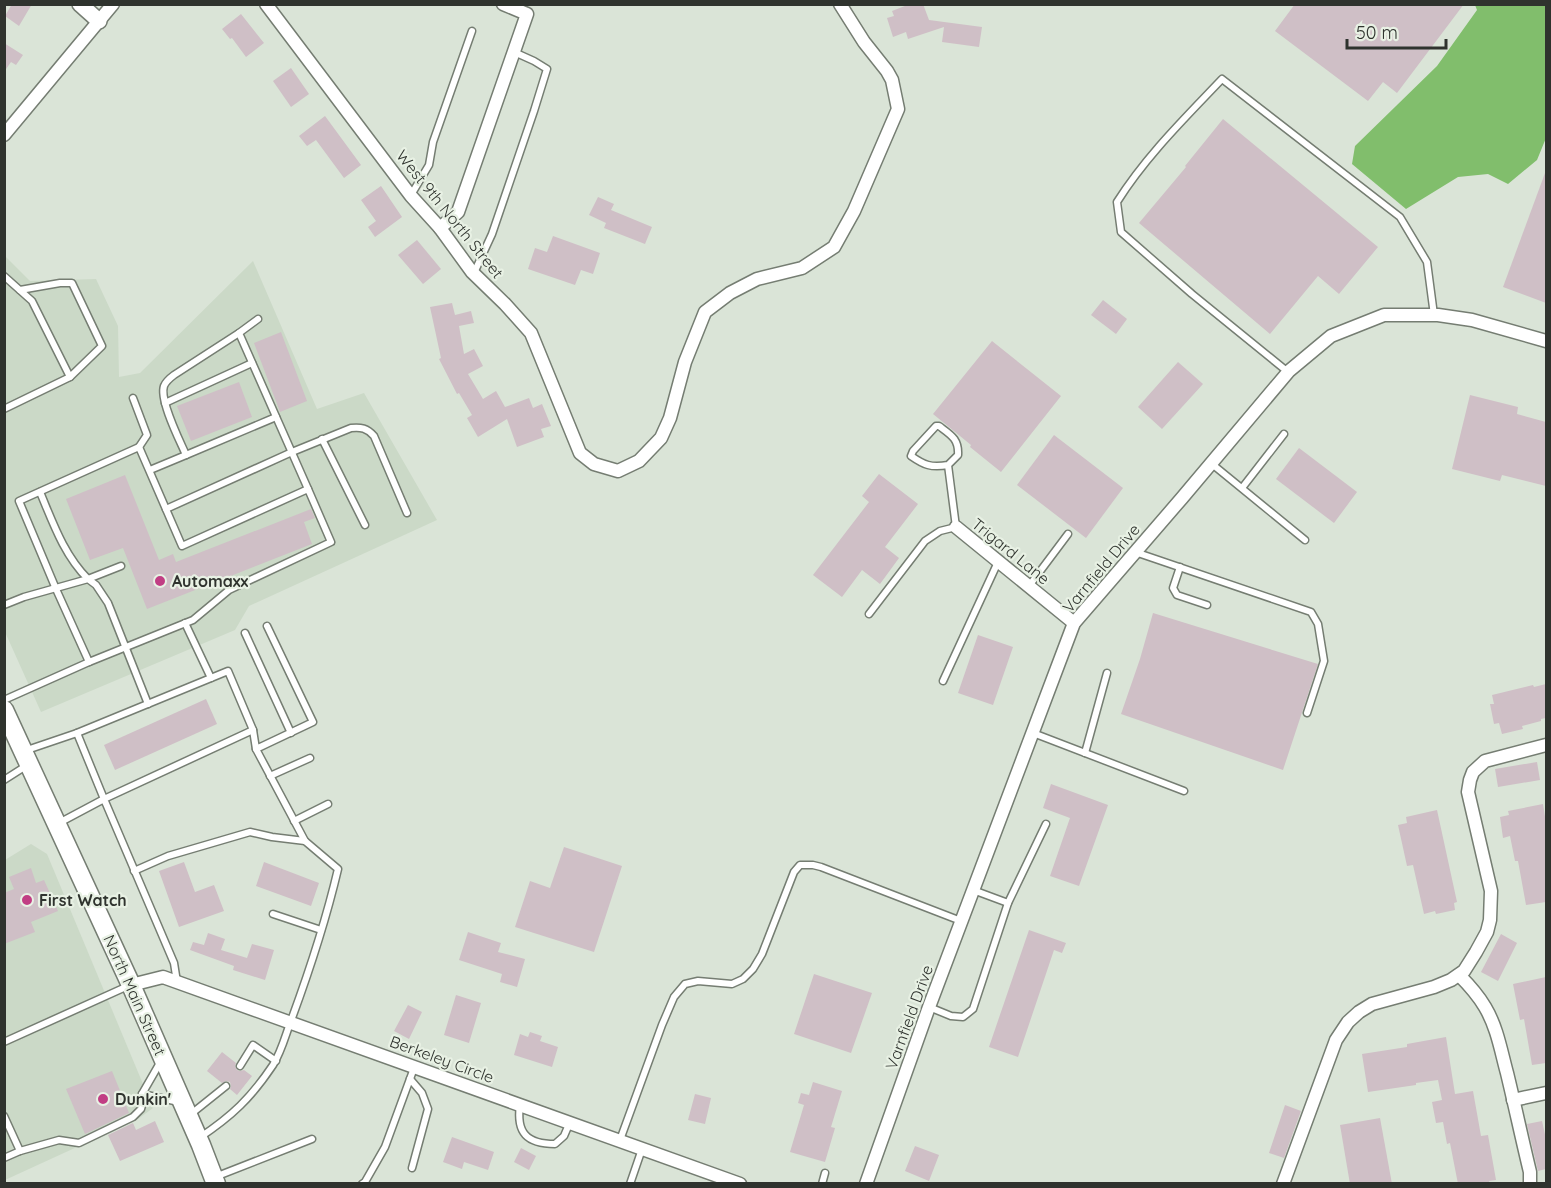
<svg xmlns="http://www.w3.org/2000/svg" width="1551" height="1188" font-family="Quicksand,sans-serif">
	<style>
		.built { fill: #cbd9c7 }
		.forest { fill: #81be6c }
		.building { fill: #cfbfc6 }
		.lines { fill: none; stroke-linecap: round; stroke-linejoin: round }
		.service-casing { stroke: #757d72; stroke-width: 9 }
		.minor-casing { stroke: #757d72; stroke-width: 15 }
		.tertiary-casing { stroke: #757d72; stroke-width: 18 }
		.primary-casing { stroke: #757d72; stroke-width: 21 }
		.service { stroke: #fff; stroke-width: 6 }
		.minor { stroke: #fff; stroke-width: 12 }
		.tertiary { stroke: #fff; stroke-width: 15 }
		.primary { stroke: #fff; stroke-width: 18 }
		.poi-dot { fill: #c13e84; stroke: #e8f1e4; stroke-width: 2 }
		.labels { text-anchor: middle; dominant-baseline: central; stroke-width: 4.5; stroke-linejoin: round; paint-order: stroke }
		.street-label { font-size: 16px; fill: #2f332e; stroke: #e8f1e4 }
		.poi-label { font-size: 16px; font-weight: bold; fill: #2f332e; stroke: #e8f1e4; text-anchor: start }
	</style>
	<rect width="100%" height="100%" fill="#dae4d7"/>
	<!-- built -->
	<g class="built">
		<path d="M 4,255 L 30,281 L 96,279 L 118,326 L 119,377 L 140,373 L 253,261 L 317,409 L 364,393 L 437,520 L 249,606 L 235,630 L 41,712 L 5,632 Z"/>
		<path d="M 31,844 L 47,854 L 153,1108 L 138,1119 L 5,1180 L 5,860 Z"/>
	</g>
	<!-- forest -->
	<path class="forest" d="M 1475,5 L 1546,5 L 1546,138 L 1537,160 L 1508,184 L 1488,174 L 1458,177 L 1406,209 L 1352,164 L 1355,146 L 1437,66 L 1477,10 Z"/>
	<!-- building -->
	<g class="building">
		<path d="M 12,4 L 32,4 L 19,26 L 5,16 Z"/>
		<path d="M 910,4 L 923,4 L 929,20 L 982,27 L 979,47 L 942,42 L 944,27 L 908,39 L 906,32 L 893,37 L 887,18 L 894,16 L 892,11 Z"/>
		<path d="M 1295,4 L 1464,4 L 1397,93 L 1383,82 L 1368,101 L 1275,31 Z"/>
		<path d="M 241,14 L 264,43 L 246,57 L 232,38 L 230,39 L 222,29 Z"/>
		<path d="M 4,43 L 23,55 L 16,65 L 11,62 L 4,72 Z"/>
		<path d="M 291,68 L 309,94 L 291,107 L 273,81 Z"/>
		<path d="M 325,116 L 361,165 L 344,178 L 316,140 L 307,146 L 299,136 Z"/>
		<path d="M 1223,119 L 1378,247 L 1339,294 L 1318,276 L 1270,334 L 1139,223 L 1186,167 L 1185,166 Z"/>
		<path d="M 1545,173 L 1546,173 L 1546,303 L 1503,287 Z"/>
		<path d="M 381,186 L 402,217 L 375,237 L 368,227 L 376,221 L 361,200 Z"/>
		<path d="M 598,197 L 614,204 L 611,210 L 652,227 L 645,244 L 604,228 L 606,223 L 589,215 Z"/>
		<path d="M 553,236 L 600,253 L 593,274 L 581,270 L 575,285 L 528,269 L 535,248 L 547,252 Z"/>
		<path d="M 417,240 L 441,269 L 423,284 L 398,255 Z"/>
		<path d="M 1103,300 L 1127,319 L 1116,334 L 1091,315 Z"/>
		<path d="M 452,303 L 455,315 L 471,311 L 474,323 L 459,326 L 464,354 L 474,349 L 483,366 L 468,374 L 483,399 L 496,391 L 505,407 L 529,398 L 533,408 L 542,404 L 551,426 L 541,429 L 544,437 L 517,447 L 507,419 L 478,437 L 467,418 L 472,415 L 459,393 L 457,394 L 439,359 L 441,358 L 430,307 Z"/>
		<path d="M 281,332 L 307,401 L 280,412 L 254,343 Z"/>
		<path d="M 992,341 L 1061,396 L 1001,472 L 970,447 L 971,445 L 933,414 Z"/>
		<path d="M 1178,362 L 1203,384 L 1162,429 L 1138,407 Z"/>
		<path d="M 239,382 L 252,417 L 191,441 L 177,406 Z"/>
		<path d="M 1470,395 L 1518,407 L 1517,414 L 1546,422 L 1546,486 L 1502,475 L 1500,481 L 1452,469 Z"/>
		<path d="M 1054,435 L 1123,488 L 1086,538 L 1017,485 Z"/>
		<path d="M 1299,448 L 1357,492 L 1334,523 L 1276,479 Z"/>
		<path d="M 879,474 L 918,504 L 885,547 L 899,558 L 880,584 L 862,570 L 842,597 L 813,575 L 869,502 L 862,496 Z"/>
		<path d="M 125,475 L 159,560 L 173,554 L 176,562 L 311,509 L 315,518 L 304,522 L 312,544 L 147,609 L 123,548 L 90,560 L 66,499 Z"/>
		<path d="M 1153,613 L 1318,664 L 1283,770 L 1121,714 L 1140,659 Z"/>
		<path d="M 978,635 L 1013,647 L 993,705 L 958,693 Z"/>
		<path d="M 1546,684 L 1546,718 L 1541,719 L 1541,721 L 1522,726 L 1523,729 L 1502,734 L 1499,723 L 1494,724 L 1490,704 L 1494,704 L 1492,695 L 1533,685 L 1534,687 Z"/>
		<path d="M 206,699 L 217,724 L 115,770 L 104,745 Z"/>
		<path d="M 1537,762 L 1540,780 L 1498,787 L 1495,769 Z"/>
		<path d="M 1051,784 L 1108,805 L 1079,886 L 1050,876 L 1070,818 L 1043,808 Z"/>
		<path d="M 1543,804 L 1546,823 L 1546,902 L 1526,905 L 1518,861 L 1515,861 L 1510,836 L 1503,838 L 1500,817 L 1509,815 L 1508,811 Z"/>
		<path d="M 1437,810 L 1457,902 L 1454,903 L 1455,910 L 1436,914 L 1435,911 L 1424,914 L 1413,865 L 1407,866 L 1398,825 L 1407,823 L 1406,817 Z"/>
		<path d="M 564,847 L 622,866 L 594,952 L 515,927 L 530,881 L 550,888 Z"/>
		<path d="M 184,862 L 195,892 L 214,885 L 224,911 L 179,927 L 159,871 Z"/>
		<path d="M 264,862 L 319,883 L 311,906 L 256,886 Z"/>
		<path d="M 31,868 L 36,883 L 44,880 L 58,911 L 31,922 L 35,932 L 4,944 L 4,893 L 14,889 L 9,877 Z"/>
		<path d="M 1029,930 L 1066,943 L 1062,953 L 1054,950 L 1018,1057 L 989,1047 Z"/>
		<path d="M 468,932 L 501,943 L 498,952 L 525,959 L 517,987 L 500,982 L 502,974 L 459,960 Z"/>
		<path d="M 208,933 L 225,939 L 221,950 L 247,958 L 252,944 L 274,950 L 265,980 L 233,970 L 234,966 L 190,950 L 193,942 L 204,945 Z"/>
		<path d="M 1501,934 L 1517,943 L 1498,981 L 1481,972 Z"/>
		<path d="M 814,974 L 872,993 L 851,1053 L 794,1034 Z"/>
		<path d="M 1546,977 L 1546,1063 L 1532,1065 L 1524,1019 L 1520,1020 L 1513,984 Z"/>
		<path d="M 456,995 L 481,1003 L 469,1043 L 444,1035 Z"/>
		<path d="M 408,1005 L 422,1012 L 409,1039 L 394,1031 Z"/>
		<path d="M 530,1032 L 542,1036 L 540,1041 L 558,1047 L 552,1067 L 514,1055 L 520,1034 L 528,1037 Z"/>
		<path d="M 1446,1037 L 1455,1094 L 1473,1091 L 1481,1136 L 1488,1135 L 1496,1180 L 1489,1181 L 1490,1184 L 1458,1184 L 1450,1143 L 1447,1144 L 1443,1122 L 1436,1123 L 1432,1102 L 1442,1100 L 1438,1080 L 1416,1083 L 1416,1085 L 1368,1092 L 1362,1054 L 1407,1047 L 1407,1044 Z"/>
		<path d="M 222,1052 L 236,1063 L 235,1066 L 237,1070 L 240,1071 L 244,1070 L 252,1076 L 237,1095 L 230,1089 L 231,1086 L 230,1082 L 226,1081 L 222,1083 L 207,1071 Z"/>
		<path d="M 112,1071 L 129,1113 L 85,1134 L 66,1089 Z"/>
		<path d="M 813,1082 L 842,1091 L 831,1127 L 835,1128 L 825,1162 L 790,1152 L 804,1105 L 798,1103 L 801,1093 L 809,1095 Z"/>
		<path d="M 695,1094 L 711,1098 L 705,1124 L 688,1120 Z"/>
		<path d="M 1285,1105 L 1301,1111 L 1284,1158 L 1269,1153 Z"/>
		<path d="M 1380,1118 L 1392,1184 L 1350,1184 L 1340,1125 Z"/>
		<path d="M 155,1121 L 164,1142 L 120,1161 L 108,1135 L 133,1123 L 136,1130 Z"/>
		<path d="M 1542,1121 L 1546,1139 L 1546,1169 L 1538,1171 L 1527,1124 Z"/>
		<path d="M 452,1137 L 494,1152 L 488,1170 L 464,1162 L 462,1169 L 443,1162 Z"/>
		<path d="M 915,1146 L 939,1155 L 929,1181 L 905,1171 Z"/>
		<path d="M 521,1148 L 536,1156 L 529,1170 L 514,1162 Z"/>
	</g>
	<g class="lines">
		<defs>
			<g id="service">
				<path d="M 411,195 L 429,165 L 433,142 L 472,31"/>
				<path d="M 474,273 L 492,234 L 534,111 L 547,69 L 534,61 L 514,52"/>
				<path d="M 4,276 L 32,301 L 70,377"/>
				<path d="M 258,319 L 239,333 L 308,489"/>
				<path d="M 1288,372 L 1192,294 L 1121,232 L 1117,202 C 1146,156 1185,118 1222,79 L 1400,217 L 1427,262 L 1434,315"/>
				<path d="M 133,398 L 147,435 L 139,447"/>
				<path d="M 165,403 L 252,363"/>
				<path d="M 4,409 L 70,377 L 102,346 L 72,283 L 60,283 L 20,290"/>
				<path d="M 322,439 L 365,525"/>
				<path d="M 139,447 L 182,546 L 308,489 L 331,542 L 229,590 L 193,620 L 89,662 L 56,589 L 19,501 Z"/>
				<path d="M 186,455 L 276,417"/>
				<path d="M 1212,464 L 1305,540"/>
				<path d="M 150,470 L 186,455 C 180,441 159,400 164,386 C 166,381 170,378 174,375 L 239,333"/>
				<path d="M 1242,488 L 1284,434"/>
				<path d="M 40,492 C 53,523 64,555 88,579 L 121,566"/>
				<path d="M 166,509 L 292,452 L 351,428 C 361,427 367,428 374,436 L 407,513"/>
				<path d="M 1135,552 L 1311,612 L 1318,624 L 1324,661 L 1307,713"/>
				<path d="M 1180,567 L 1173,588 L 1177,595 L 1207,605"/>
				<path d="M 1029,586 L 1068,534"/>
				<path d="M 4,605 L 24,597 L 88,579 L 96,585 L 108,603 L 148,704"/>
				<path d="M 869,614 L 925,541 L 940,531 L 956,527 L 948,465 L 958,455 C 959,439 951,435 939,426 L 936,426 L 913,451 L 911,456 C 924,465 931,468 948,465"/>
				<path d="M 185,623 L 211,678"/>
				<path d="M 245,633 L 291,733"/>
				<path d="M 943,681 L 998,562"/>
				<path d="M 4,700 L 89,662"/>
				<path d="M 253,730 L 256,749 L 313,722 L 267,626"/>
				<path d="M 1033,733 L 1184,791"/>
				<path d="M 256,749 L 305,841"/>
				<path d="M 24,751 L 77,733"/>
				<path d="M 1085,753 L 1107,673"/>
				<path d="M 270,776 L 310,758"/>
				<path d="M 4,780 L 26,766"/>
				<path d="M 294,821 L 328,804"/>
				<path d="M 57,824 L 104,799 L 77,733 L 228,671 L 253,730 L 104,799 L 174,963 L 177,982"/>
				<path d="M 134,871 L 168,856 L 250,832 L 272,837 L 305,841 L 338,869 C 326,920 310,969 292,1018 C 286,1033 282,1051 273,1065 C 251,1098 232,1116 199,1138"/>
				<path d="M 973,890 L 1008,903"/>
				<path d="M 273,914 L 321,930"/>
				<path d="M 929,1007 L 951,1016 L 963,1017 L 973,1009 L 1008,903 L 1046,824"/>
				<path d="M 4,1042 L 128,986"/>
				<path d="M 240,1066 L 253,1045 L 276,1061"/>
				<path d="M 410,1079 L 422,1093 L 428,1109 L 412,1168"/>
				<path d="M 142,1094 L 179,1102"/>
				<path d="M 520,1105 C 516,1133 527,1144 555,1144 L 564,1136 L 570,1122"/>
				<path d="M 191,1114 L 226,1086"/>
				<path d="M 4,1116 L 20,1151 L 4,1158"/>
				<path d="M 620,1140 L 662,1025 L 674,997 L 685,984 L 698,981 L 732,984 L 743,979 L 753,969 L 762,954 L 794,872 L 800,865 L 813,865 L 821,867 L 961,921"/>
				<path d="M 20,1151 L 59,1140 L 79,1143 L 133,1117 L 141,1109 L 143,1102 L 142,1094 L 161,1061"/>
				<path d="M 215,1177 L 312,1139"/>
				<path d="M 362,1184 L 365,1182 L 385,1147 L 414,1068"/>
				<path d="M 630,1184 L 642,1149"/>
				<path d="M 822,1184 L 825,1173"/>
			</g>
			<g id="minor">
				<path d="M 266,4 L 411,196 L 440,228 L 472,272 L 505,304 L 531,333 L 580,453 L 594,464 L 618,471 L 639,461 L 661,438 L 670,418 L 685,362 L 705,312 L 730,293 L 757,279 L 802,268 L 834,247 L 854,211 L 898,109 L 892,80 L 887,71 L 864,42 L 840,4"/>
				<path d="M 4,135 L 113,4"/>
				<path d="M 440,228 L 458,212 L 527,14 L 503,4"/>
				<path d="M 956,527 L 1074,623"/>
				<path d="M 1459,975 C 1468,984 1478,995 1485,1007 C 1497,1027 1501,1051 1507,1073 C 1515,1106 1522,1139 1530,1172 L 1530,1184"/>
				<path d="M 131,985 L 163,977 L 740,1184"/>
				<path d="M 1513,1100 L 1546,1093"/>
				<path d="M 866,1184 L 929,1007 L 1074,623 L 1182,498 L 1289,371 L 1331,336 L 1384,315 L 1438,315 L 1472,320 L 1546,341"/>
				<path d="M 1283,1184 L 1336,1040 L 1348,1022 L 1359,1012 L 1372,1004 L 1434,987 L 1451,980 L 1464,971 L 1476,952 L 1487,932 L 1490,920 L 1491,891 L 1468,792 L 1470,780 L 1473,772 L 1485,761 L 1546,745"/>
			</g>
			<path id="tertiary" d="M 80,4 L 99,21"/>
			<path id="primary" d="M 4,710 L 131,985 L 201,1145 L 216,1184"/>
		</defs>
		<!-- service casing -->
		<use href="#service" class="service-casing"/>
		<!-- minor casing -->
		<use href="#minor" class="minor-casing"/>
		<!-- tertiary casing -->
		<use href="#tertiary" class="tertiary-casing"/>
		<!-- primary casing -->
		<use href="#primary" class="primary-casing"/>
		<!-- service -->
		<use href="#service" class="service"/>
		<!-- minor -->
		<use href="#minor" class="minor"/>
		<!-- tertiary -->
		<use href="#tertiary" class="tertiary"/>
		<!-- primary -->
		<use href="#primary" class="primary"/>
	</g>
	<!-- markers -->
	<g class="poi-dot">
		<circle cx="160" cy="581" r="6"/>
		<circle cx="27" cy="900" r="6"/>
		<circle cx="103" cy="1099" r="6"/>
	</g>
	<g class="labels">
		<!-- street labels -->
		<g class="street-label">
			<text transform="translate(450 214) rotate(51)">West 9th North Street</text>
			<text transform="translate(1011 551) rotate(39)">Trigard Lane</text>
			<text transform="translate(1101 568) rotate(-50)">Varnfield Drive</text>
			<text transform="translate(135 995) rotate(66)">North Main Street</text>
			<text transform="translate(909 1017) rotate(-70)">Varnfield Drive</text>
			<text transform="translate(442 1059) rotate(20)">Berkeley Circle</text>
		</g>
		<!-- poi labels -->
		<g class="poi-label">
			<text x="172" y="581">Automaxx</text>
			<text x="39" y="900">First Watch</text>
			<text x="115" y="1099">Dunkin'</text>
		</g>
	</g>
	<!-- border -->
	<rect width="1551" height="1188" fill="none" stroke="#2f332e" stroke-width="12"/>
	<!-- scale -->
	<path d="M1347 39v9h99v-9" fill="none" stroke="#2f332e" stroke-width="3"/>
	<text x="1356" y="39" font-size="18" fill="#2f332e" stroke="#e8f1e4" stroke-width="4.5" paint-order="stroke">50 m</text>
</svg>
